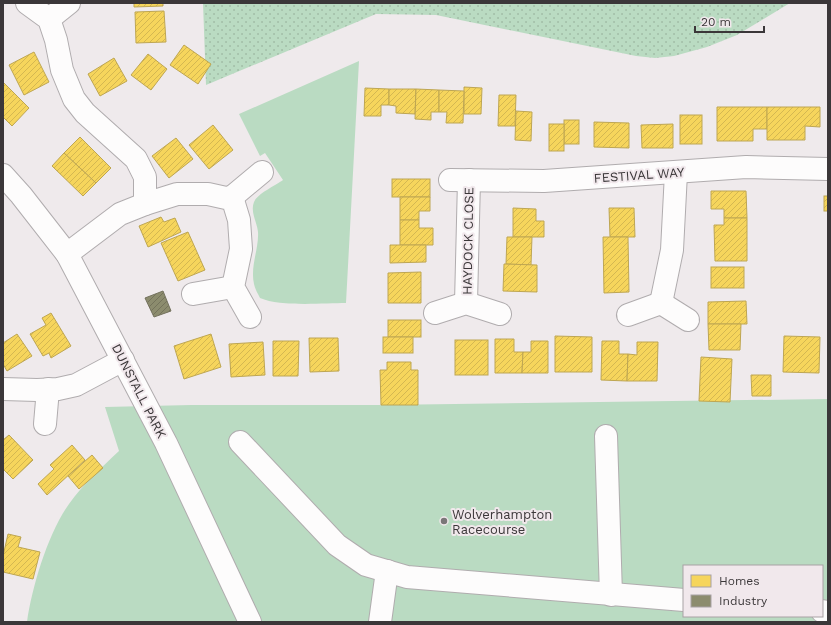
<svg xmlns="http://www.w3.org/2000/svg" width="831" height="625" font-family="'Work Sans',sans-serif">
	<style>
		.grass { fill: #badbc2; fill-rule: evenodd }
		.garden { fill: url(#garden-dots) }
		.homes { fill: url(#homes-hatch); stroke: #bea652 }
		.industry { fill: url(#industry-hatch); stroke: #74725e }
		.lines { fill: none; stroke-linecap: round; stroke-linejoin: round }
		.minor-casing { stroke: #b0acae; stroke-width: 24 }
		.minor { stroke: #fdfcfc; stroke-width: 22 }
		.poi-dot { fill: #7a7678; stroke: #f1e8ec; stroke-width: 1.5 }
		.labels { text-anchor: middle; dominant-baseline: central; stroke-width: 4; stroke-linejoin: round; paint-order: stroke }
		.street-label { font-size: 13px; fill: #3b3739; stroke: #f1e8ec }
		.poi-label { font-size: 13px; fill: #3b3739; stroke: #f1e8ec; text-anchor: start }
	</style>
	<defs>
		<pattern id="garden-dots" width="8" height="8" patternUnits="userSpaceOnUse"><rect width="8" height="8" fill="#badbc2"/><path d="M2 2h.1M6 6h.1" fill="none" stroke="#a1bda7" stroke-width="1.8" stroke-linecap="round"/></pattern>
		<pattern id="homes-hatch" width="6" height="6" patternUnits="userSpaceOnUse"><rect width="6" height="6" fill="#f6d55c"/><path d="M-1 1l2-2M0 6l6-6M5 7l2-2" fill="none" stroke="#d4b751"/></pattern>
		<pattern id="industry-hatch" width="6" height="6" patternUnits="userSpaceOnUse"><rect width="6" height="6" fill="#8c8c6e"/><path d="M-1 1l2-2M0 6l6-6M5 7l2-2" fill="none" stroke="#74735b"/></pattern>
	</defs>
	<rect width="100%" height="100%" fill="#efeaec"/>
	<!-- grass -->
	<g class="grass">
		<path d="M 359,61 L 346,303 C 323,303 280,307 260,298 C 258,294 255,289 254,284 C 250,266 259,249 258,232 C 257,222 250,212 254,202 C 257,194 276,185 283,180 L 265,153 L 260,156 L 239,114 Z"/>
		<path d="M 828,399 L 828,622 L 27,622 C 32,587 48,533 69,504 C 83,484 101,468 119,451 L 105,407 L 191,405 L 381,405 ZM 684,566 L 822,566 L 822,616 L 684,616 Z"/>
	</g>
	<!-- garden -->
	<path class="garden" d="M 203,3 L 790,3 L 737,35 L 707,47 L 674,56 L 655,58 L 636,56 L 436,15 L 376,14 L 206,85 Z"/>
	<!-- homes -->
	<g class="homes">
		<path d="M 134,3 L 163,3 L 163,6 L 134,7 Z"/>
		<path d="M 164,11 L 166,42 L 136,43 L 135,12 Z"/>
		<path d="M 184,45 L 211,64 L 198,84 L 170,65 Z"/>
		<path d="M 34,52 L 49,82 L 24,95 L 9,65 Z"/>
		<path d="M 148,54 L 167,69 L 151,90 L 131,75 Z"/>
		<path d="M 114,58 L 127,81 L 100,96 L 88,74 Z"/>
		<path d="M 3,82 L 29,108 L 12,126 L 3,117 Z"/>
		<path d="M 464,87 L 482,88 L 481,114 L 464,114 Z"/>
		<path d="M 365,88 L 389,89 L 389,105 L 381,105 L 381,116 L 364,116 Z"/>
		<path d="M 389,89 L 416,89 L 415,114 L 396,113 L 396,106 L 389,105 Z"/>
		<path d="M 416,89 L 439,90 L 439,112 L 431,112 L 431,120 L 415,119 Z"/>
		<path d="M 439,90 L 464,91 L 463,123 L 446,123 L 447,112 L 439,112 Z"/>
		<path d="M 499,95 L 516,95 L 515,126 L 498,126 Z"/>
		<path d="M 717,107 L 767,107 L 767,129 L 753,129 L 753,141 L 717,141 Z"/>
		<path d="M 767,107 L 820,107 L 820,127 L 805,126 L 805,140 L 767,140 Z"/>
		<path d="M 516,111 L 532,112 L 531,141 L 515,140 Z"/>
		<rect x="680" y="115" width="22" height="29"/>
		<rect x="564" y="120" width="15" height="24"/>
		<path d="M 594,122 L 629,123 L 629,148 L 594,147 Z"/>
		<rect x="549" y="124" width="15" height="27"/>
		<path d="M 673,124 L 673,148 L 642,148 L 641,125 Z"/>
		<path d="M 213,125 L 233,150 L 209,169 L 189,145 Z"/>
		<path d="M 80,137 L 111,168 L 96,183 L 64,153 Z"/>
		<path d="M 176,138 L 193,159 L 169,178 L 152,156 Z"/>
		<path d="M 64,153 L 96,183 L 83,196 L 52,166 Z"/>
		<rect x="392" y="179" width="38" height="18"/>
		<path d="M 711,191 L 746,191 L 747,218 L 724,218 L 724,209 L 711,209 Z"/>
		<rect x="824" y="196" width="4" height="15"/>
		<path d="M 400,197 L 430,197 L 430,211 L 419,211 L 419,220 L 400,220 Z"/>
		<path d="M 513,208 L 536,209 L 536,221 L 544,221 L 544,237 L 513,237 Z"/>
		<path d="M 609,208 L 634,208 L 635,237 L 610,237 Z"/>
		<path d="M 161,217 L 164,222 L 175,218 L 181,232 L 148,247 L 139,226 Z"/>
		<path d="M 724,218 L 747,218 L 747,261 L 715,261 L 714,225 L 724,225 Z"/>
		<path d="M 400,220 L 419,220 L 419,228 L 433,228 L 433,245 L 400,245 Z"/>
		<path d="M 188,232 L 205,270 L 178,281 L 161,243 Z"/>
		<path d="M 507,237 L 532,237 L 531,265 L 506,264 Z"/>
		<path d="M 603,237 L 628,237 L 629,292 L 604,293 Z"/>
		<path d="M 390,245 L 426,245 L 426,262 L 390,263 Z"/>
		<path d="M 504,264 L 537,265 L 537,292 L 503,291 Z"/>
		<rect x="711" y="267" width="33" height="21"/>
		<path d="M 421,272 L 421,303 L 388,303 L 388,273 Z"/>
		<path d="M 746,301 L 747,324 L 708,324 L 708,302 Z"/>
		<path d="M 51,313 L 71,346 L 51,358 L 49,353 L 43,356 L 30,334 L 46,325 L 42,318 Z"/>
		<rect x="388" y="320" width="33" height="17"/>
		<path d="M 708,324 L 741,324 L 740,350 L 709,350 Z"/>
		<path d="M 17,334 L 32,356 L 7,371 L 3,364 L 3,343 Z"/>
		<path d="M 211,334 L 221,367 L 184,379 L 174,346 Z"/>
		<path d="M 555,336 L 592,337 L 592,372 L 555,372 Z"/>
		<path d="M 784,336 L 820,337 L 819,373 L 783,372 Z"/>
		<rect x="383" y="337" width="30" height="16"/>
		<path d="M 309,338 L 338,338 L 339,371 L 310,372 Z"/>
		<path d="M 495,339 L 514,339 L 514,352 L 523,352 L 522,373 L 495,373 Z"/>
		<rect x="455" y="340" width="33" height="35"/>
		<path d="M 273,341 L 299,341 L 298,376 L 273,376 Z"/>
		<path d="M 531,341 L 548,341 L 548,373 L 522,373 L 523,352 L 531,352 Z"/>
		<path d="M 602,341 L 619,341 L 619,354 L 628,354 L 627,381 L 601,380 Z"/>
		<path d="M 263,342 L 265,375 L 231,377 L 229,344 Z"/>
		<path d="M 637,342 L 658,342 L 657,381 L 627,381 L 628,354 L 637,355 Z"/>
		<path d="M 701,357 L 732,359 L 730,402 L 699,401 Z"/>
		<path d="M 387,362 L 411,362 L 411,370 L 418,370 L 418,405 L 381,405 L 380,370 L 387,370 Z"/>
		<path d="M 751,375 L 771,375 L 771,396 L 752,396 Z"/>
		<path d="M 9,435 L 33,460 L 13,479 L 3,469 L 3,440 Z"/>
		<path d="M 72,445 L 85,460 L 47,495 L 38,484 L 54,469 L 50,465 Z"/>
		<path d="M 92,455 L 103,468 L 79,489 L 68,476 Z"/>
		<path d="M 8,534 L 21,537 L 18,547 L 40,552 L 33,579 L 3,572 L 3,556 Z"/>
	</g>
	<!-- industry -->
	<path class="industry" d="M 163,291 L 171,311 L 154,317 L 145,298 Z"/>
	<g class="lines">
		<defs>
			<g id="minor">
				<path d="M 27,3 L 49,19 L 56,40 L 62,70 L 74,99 L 85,113 L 136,159 L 145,177 L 145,204"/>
				<path d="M 49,19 L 69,3"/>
				<path d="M 3,175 L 21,195 L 67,254 L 166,443 L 250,622"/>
				<path d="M 450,180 L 544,181 L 746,167 L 828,169"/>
				<path d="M 232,197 L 262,172"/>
				<path d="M 67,254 L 120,214 L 145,204 L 177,194 L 208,194 L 226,198 L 232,197 L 239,220 L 241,249 L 233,287 L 250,317"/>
				<path d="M 193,294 L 233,287"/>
				<path d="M 466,303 L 469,180"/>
				<path d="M 661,303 L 672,250 L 676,173"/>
				<path d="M 435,313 L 466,303 L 500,314"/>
				<path d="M 628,315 L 661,303 L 688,320"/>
				<path d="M 3,389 L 37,390 L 58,389 L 76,385 L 123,360"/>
				<path d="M 45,424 L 48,389"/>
				<path d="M 606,436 L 611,595"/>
				<path d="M 240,442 L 337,545 L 366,565 L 407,577 L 684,600"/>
				<path d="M 822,611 L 828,612"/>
				<path d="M 380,622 L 387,571"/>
			</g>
		</defs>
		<!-- minor casing -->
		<use href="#minor" class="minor-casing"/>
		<!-- minor -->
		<use href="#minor" class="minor"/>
	</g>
	<!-- markers -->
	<circle class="poi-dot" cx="444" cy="521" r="4"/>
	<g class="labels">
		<!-- street labels -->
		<g class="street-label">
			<text transform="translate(639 175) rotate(-4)">FESTIVAL WAY</text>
			<text transform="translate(468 241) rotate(-89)">HAYDOCK CLOSE</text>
			<text transform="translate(139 391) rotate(63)">DUNSTALL PARK</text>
		</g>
		<!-- poi labels -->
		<g class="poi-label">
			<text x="452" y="514">Wolverhampton<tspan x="452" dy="15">Racecourse</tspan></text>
		</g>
	</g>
	<!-- border -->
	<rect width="831" height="625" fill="none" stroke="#3b3739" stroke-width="8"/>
	<!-- legend -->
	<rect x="683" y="565" width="140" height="52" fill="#f1e8ec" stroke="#a8a1a4"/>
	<rect x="691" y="575" width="20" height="12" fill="#f6d55c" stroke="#a8a1a4"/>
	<text x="719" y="585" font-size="12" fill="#3b3739">Homes</text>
	<rect x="691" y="595" width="20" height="12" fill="#8c8c6e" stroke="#a8a1a4"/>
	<text x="719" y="605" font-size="12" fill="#3b3739">Industry</text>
	<!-- scale -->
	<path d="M695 26v6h69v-6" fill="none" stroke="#3b3739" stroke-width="2"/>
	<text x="701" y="26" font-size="12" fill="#3b3739" stroke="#f1e8ec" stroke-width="3" paint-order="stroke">20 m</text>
</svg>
